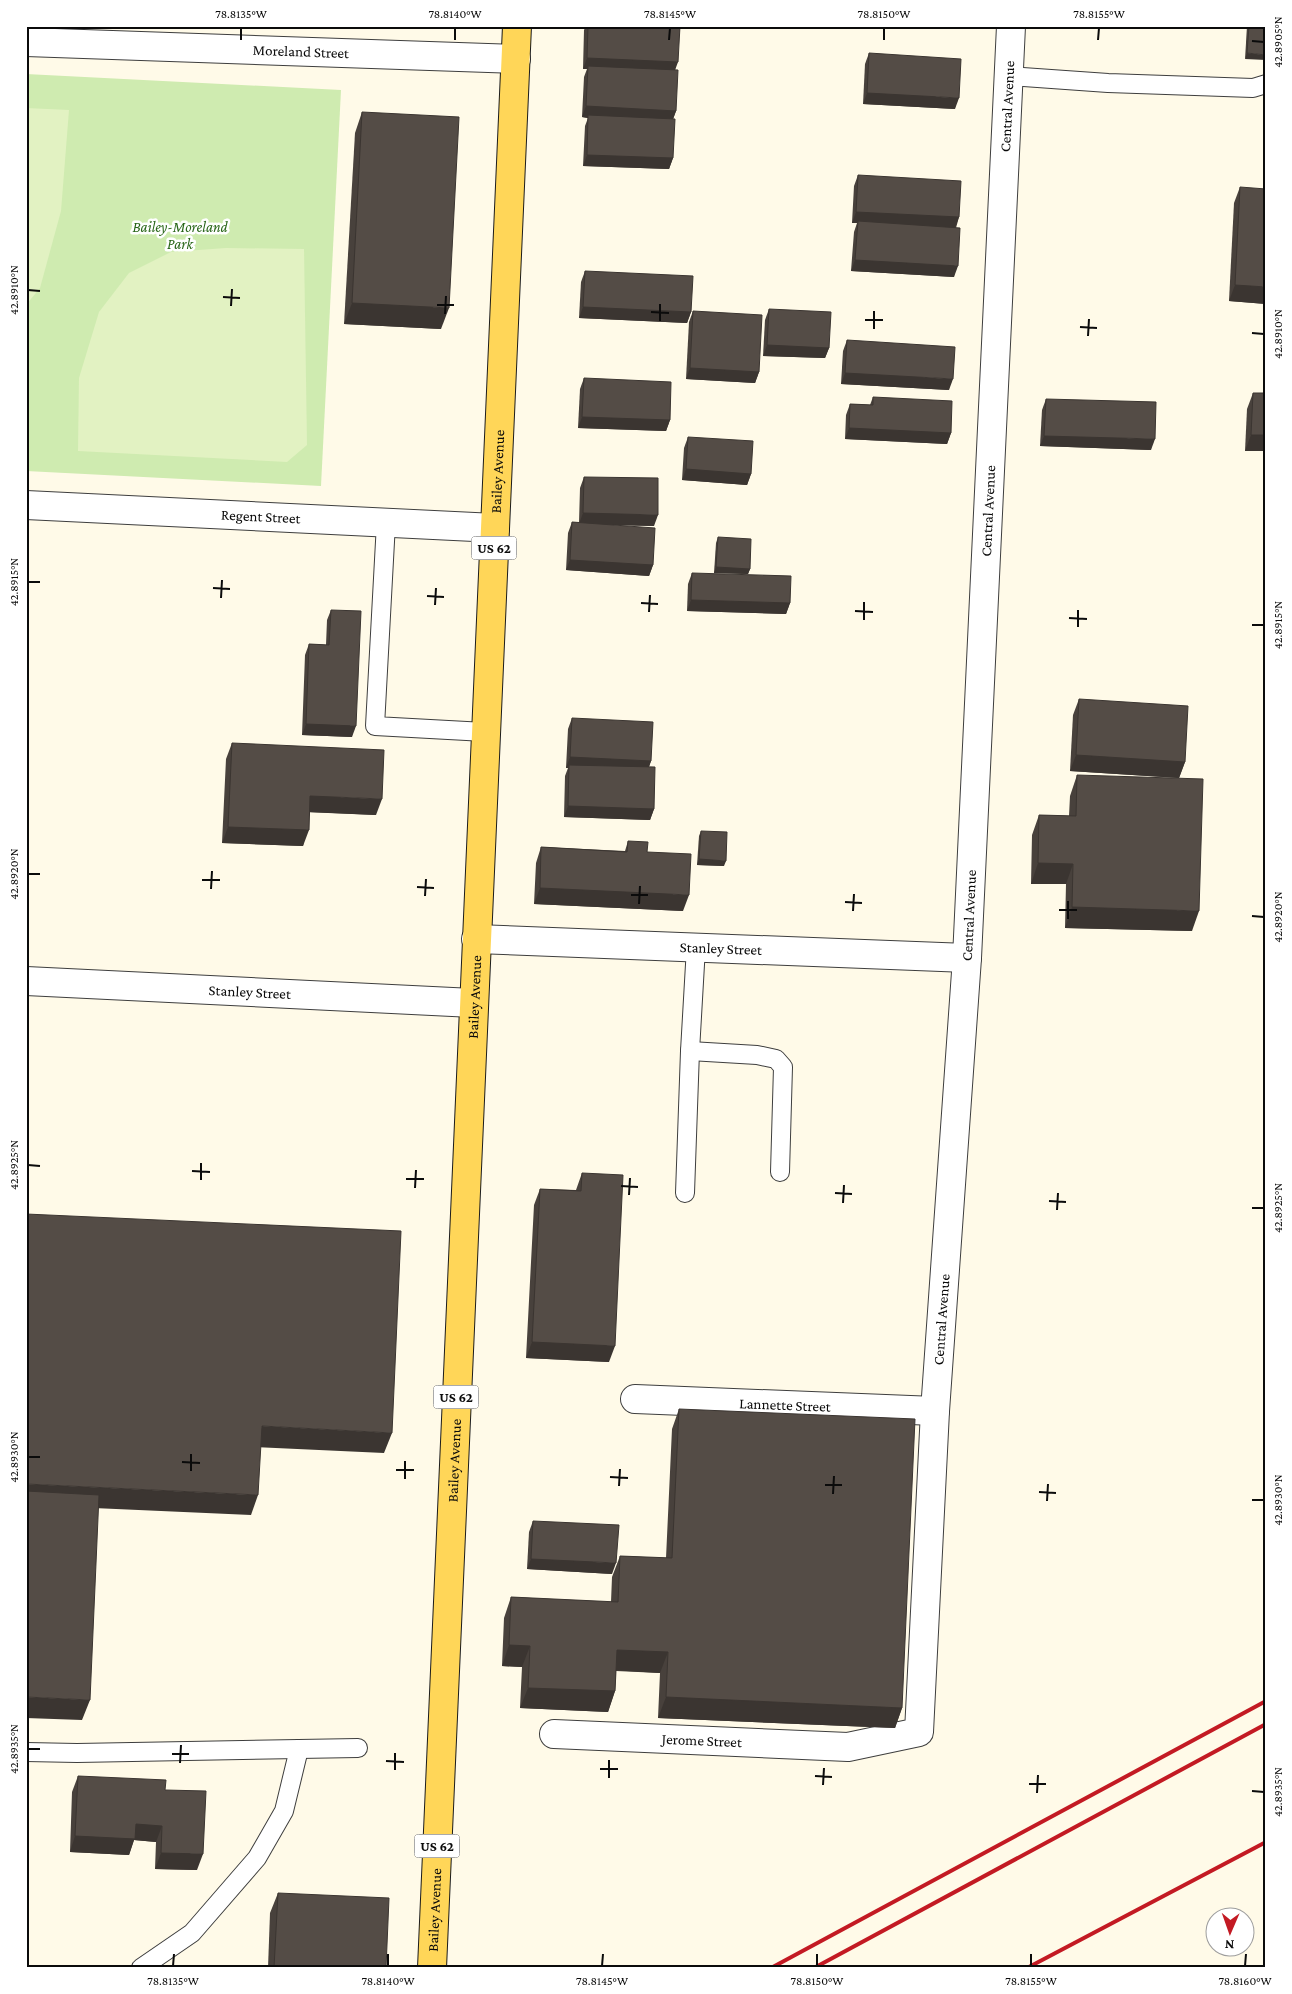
<svg xmlns="http://www.w3.org/2000/svg" width="1292" height="1994" font-family="'Crimson Pro',serif">
	<style>
		.green { fill: #cfebb0 }
		.pitch { fill: #e2f2c2 }
		.lines { fill: none; stroke-linecap: round; stroke-linejoin: round }
		.service-casing { stroke: #3e3e3e; stroke-width: 20 }
		.minor-casing { stroke: #3e3e3e; stroke-width: 30 }
		.primary-casing { stroke: #1c1c1c; stroke-width: 30 }
		.service { stroke: #fff; stroke-width: 18 }
		.minor { stroke: #fff; stroke-width: 28 }
		.primary { stroke: #ffd658; stroke-width: 28 }
		.rail { stroke: #c31a23; stroke-width: 4 }
		.wall { fill: #48413c }
		.shaded-wall { fill: #3b3531 }
		.building { fill: #544c46; stroke: #3b3531 }
		.ticks { fill: none; stroke: #0b0b0b; stroke-width: 2 }
		.labels { text-anchor: middle; dominant-baseline: central; stroke-width: 5; stroke-linejoin: round; paint-order: stroke }
		.shield { fill: #fff; stroke: #545454; stroke-width: 1 }
		.shield-label { font-size: 14px; font-weight: bold; fill: #0b0b0b }
		.street-label { font-size: 15px; fill: #0b0b0b; stroke: #fff }
		.park-label { font-size: 15px; font-style: italic; fill: #286618; stroke: #fff }
		.neatline { fill: none; stroke: #0b0b0b; stroke-width: 2 }
		.ticks-label { font-size: 12px; text-anchor: middle; fill: #0b0b0b }
	</style>
	<rect width="100%" height="100%" fill="#fffae8"/>
	<!-- green -->
	<path class="green" d="M 26,74 L 341,90 L 321,486 L 26,471 Z"/>
	<!-- pitch -->
	<g class="pitch">
		<path d="M 26,108 L 69,110 L 61,211 L 40,288 L 26,305 Z"/>
		<path d="M 226,248 L 304,249 L 307,445 L 287,462 L 78,451 L 79,378 L 99,312 L 129,273 L 171,252 Z"/>
	</g>
	<g class="lines">
		<defs>
			<g id="service">
				<path d="M 1009,76 L 1108,83 L 1253,88 L 1266,84"/>
				<path d="M 386,523 L 375,726 L 485,732"/>
				<path d="M 690,1051 L 757,1055 L 776,1059 L 783,1067 L 780,1172"/>
				<path d="M 685,1193 L 690,1051 L 696,947"/>
				<path d="M 26,1752 L 77,1753 L 358,1748"/>
				<path d="M 141,1968 L 192,1933 L 257,1858 L 284,1811 L 299,1749"/>
			</g>
			<g id="minor">
				<path id="s1" d="M 26,42 L 516,59"/>
				<path id="s2" d="M 26,505 L 495,528"/>
				<path id="s3" d="M 476,939 L 967,958"/>
				<path id="s4" d="M 26,981 L 473,1003"/>
				<path id="s5" d="M 635,1399 L 935,1411"/>
				<path id="s6" d="M 554,1734 L 848,1747 L 919,1732 L 935,1411 L 967,958 L 1011,26"/>
			</g>
			<g id="primary">
				<path id="s7" d="M 432,1968 L 517,26"/>
			</g>
		</defs>
		<!-- service casing -->
		<use href="#service" class="service-casing"/>
		<!-- minor casing -->
		<use href="#minor" class="minor-casing"/>
		<!-- primary casing -->
		<use href="#primary" class="primary-casing"/>
		<!-- service -->
		<use href="#service" class="service"/>
		<!-- minor -->
		<use href="#minor" class="minor"/>
		<!-- primary -->
		<use href="#primary" class="primary"/>
		<!-- rail -->
		<g class="rail">
			<path d="M 771,1968 L 1266,1701"/>
			<path d="M 814,1968 L 1266,1724"/>
			<path d="M 1027,1968 L 1266,1842"/>
		</g>
	</g>
	<!-- wall -->
	<g class="wall">
		<path d="M 586,26 L 680,26 L 675,70 L 676,111 L 673,119 L 673,158 L 669,169 L 583,166 L 585,126 L 588,118 L 582,117 L 584,77 L 587,69 L 583,69 L 584,30 Z"/>
		<path d="M 1247,26 L 1266,26 L 1245,59 Z"/>
		<path d="M 869,53 L 955,109 L 863,104 L 865,64 Z"/>
		<path d="M 362,112 L 441,329 L 344,324 L 355,133 Z"/>
		<path d="M 858,175 L 959,217 L 956,228 L 954,277 L 851,271 L 854,232 L 857,223 L 852,223 L 854,186 Z"/>
		<path d="M 1240,187 L 1266,304 L 1229,301 L 1234,203 Z"/>
		<path d="M 585,271 L 691,312 L 687,323 L 579,318 L 581,282 Z"/>
		<path d="M 769,309 L 829,348 L 825,358 L 763,356 L 765,320 Z"/>
		<path d="M 693,311 L 759,372 L 755,383 L 686,379 L 689,322 Z"/>
		<path d="M 847,340 L 949,390 L 841,384 L 843,351 Z"/>
		<path d="M 584,378 L 670,420 L 666,431 L 578,428 L 580,389 Z"/>
		<path d="M 1253,393 L 1266,393 L 1266,451 L 1245,451 L 1247,409 Z"/>
		<path d="M 873,397 L 951,433 L 947,444 L 845,439 L 846,415 L 850,404 L 870,405 Z"/>
		<path d="M 1046,399 L 1151,450 L 1040,446 L 1042,410 Z"/>
		<path d="M 688,437 L 751,474 L 747,485 L 682,480 L 684,448 Z"/>
		<path d="M 584,477 L 654,526 L 609,525 L 653,565 L 649,576 L 566,570 L 568,533 L 572,522 L 579,523 L 580,488 Z"/>
		<path d="M 718,537 L 750,569 L 748,574 L 714,573 L 716,543 Z"/>
		<path d="M 692,573 L 790,603 L 786,614 L 687,611 L 688,584 Z"/>
		<path d="M 331,610 L 352,737 L 302,735 L 305,655 L 309,644 L 326,645 L 327,620 Z"/>
		<path d="M 1079,699 L 1185,762 L 1179,778 L 1070,771 L 1073,715 Z"/>
		<path d="M 572,718 L 651,761 L 649,767 L 654,809 L 650,820 L 564,817 L 565,776 L 568,768 L 566,768 L 568,729 Z"/>
		<path d="M 232,743 L 376,815 L 310,812 L 303,846 L 222,843 L 226,759 Z"/>
		<path d="M 1077,775 L 1192,931 L 1065,928 L 1066,884 L 1031,884 L 1032,835 L 1039,815 L 1069,816 L 1070,796 Z"/>
		<path d="M 701,831 L 724,866 L 697,865 L 699,836 Z"/>
		<path d="M 628,841 L 647,852 L 683,911 L 534,904 L 536,863 L 541,847 L 625,851 Z"/>
		<path d="M 582,1173 L 609,1362 L 526,1358 L 534,1205 L 540,1189 L 576,1190 Z"/>
		<path d="M 679,1409 L 902,1708 L 895,1728 L 658,1718 L 660,1673 L 616,1671 L 615,1691 L 608,1712 L 520,1708 L 522,1667 L 502,1666 L 504,1618 L 511,1597 L 611,1602 L 612,1577 L 620,1556 L 666,1558 L 672,1429 Z"/>
		<path d="M 533,1521 L 612,1574 L 527,1569 L 529,1532 Z"/>
		<path d="M 78,1776 L 165,1790 L 197,1870 L 155,1869 L 156,1842 L 134,1840 L 129,1855 L 70,1852 L 72,1792 Z"/>
		<path d="M 278,1893 L 386,1968 L 268,1968 L 270,1913 Z"/>
	</g>
	<!-- shaded-wall -->
	<g class="shaded-wall">
		<path d="M 1199,26 L 1237,26 L 1237,27 Z"/>
		<path d="M 1247,53 L 1266,55 L 1266,60 L 1245,59 Z"/>
		<path d="M 587,58 L 678,62 L 674,73 L 588,66 L 587,69 L 583,69 Z"/>
		<path d="M 867,93 L 959,98 L 955,109 L 863,104 Z"/>
		<path d="M 586,106 L 676,111 L 672,122 L 588,115 L 588,118 L 582,117 Z"/>
		<path d="M 587,155 L 673,158 L 669,169 L 583,166 Z"/>
		<path d="M 856,212 L 959,217 L 955,228 L 858,221 L 857,223 L 852,223 Z"/>
		<path d="M 855,260 L 958,266 L 954,277 L 851,271 Z"/>
		<path d="M 1235,285 L 1266,287 L 1266,304 L 1229,301 Z"/>
		<path d="M 352,303 L 449,308 L 441,329 L 344,324 Z"/>
		<path d="M 583,307 L 691,312 L 687,323 L 579,318 Z"/>
		<path d="M 767,345 L 829,348 L 825,358 L 763,356 Z"/>
		<path d="M 690,368 L 759,372 L 755,383 L 686,379 Z"/>
		<path d="M 845,373 L 953,379 L 949,390 L 841,384 Z"/>
		<path d="M 582,417 L 670,420 L 666,431 L 578,428 Z"/>
		<path d="M 849,428 L 951,433 L 947,444 L 845,439 Z"/>
		<path d="M 1251,435 L 1266,435 L 1266,451 L 1245,451 Z"/>
		<path d="M 1044,436 L 1155,439 L 1151,450 L 1040,446 Z"/>
		<path d="M 686,469 L 751,474 L 747,485 L 682,480 Z"/>
		<path d="M 583,513 L 658,515 L 654,526 L 579,524 Z"/>
		<path d="M 570,560 L 653,565 L 649,576 L 566,570 Z"/>
		<path d="M 716,567 L 750,569 L 748,574 L 714,573 Z"/>
		<path d="M 691,600 L 790,603 L 786,614 L 687,611 Z"/>
		<path d="M 306,724 L 356,726 L 352,737 L 302,735 Z"/>
		<path d="M 1076,755 L 1185,762 L 1179,778 L 1070,771 Z"/>
		<path d="M 570,757 L 651,761 L 647,772 L 569,765 L 568,768 L 566,768 Z"/>
		<path d="M 310,796 L 382,799 L 376,815 L 304,812 Z"/>
		<path d="M 568,806 L 654,809 L 650,820 L 564,817 Z"/>
		<path d="M 228,827 L 309,830 L 303,846 L 222,843 Z"/>
		<path d="M 699,859 L 726,861 L 724,866 L 697,865 Z"/>
		<path d="M 1038,863 L 1073,864 L 1066,884 L 1031,884 Z"/>
		<path d="M 540,888 L 689,895 L 683,911 L 534,904 Z"/>
		<path d="M 1072,907 L 1199,911 L 1192,931 L 1065,928 Z"/>
		<path d="M 532,1342 L 615,1346 L 609,1362 L 526,1358 Z"/>
		<path d="M 262,1426 L 392,1433 L 384,1453 L 254,1447 Z"/>
		<path d="M 26,1484 L 258,1495 L 251,1515 L 26,1505 Z"/>
		<path d="M 531,1559 L 616,1563 L 612,1574 L 527,1569 Z"/>
		<path d="M 509,1645 L 530,1646 L 522,1667 L 502,1666 Z"/>
		<path d="M 617,1650 L 668,1652 L 660,1673 L 610,1670 Z"/>
		<path d="M 528,1688 L 615,1691 L 608,1712 L 520,1708 Z"/>
		<path d="M 26,1697 L 90,1700 L 82,1720 L 26,1718 Z"/>
		<path d="M 666,1697 L 902,1708 L 895,1728 L 658,1718 Z"/>
		<path d="M 136,1824 L 162,1826 L 156,1842 L 134,1840 L 129,1855 L 70,1852 L 75,1836 Z"/>
		<path d="M 161,1853 L 203,1854 L 197,1870 L 155,1869 Z"/>
	</g>
	<!-- building -->
	<g class="building">
		<path d="M 588,26 L 680,26 L 678,62 L 587,58 Z"/>
		<path d="M 1249,26 L 1266,26 L 1266,55 L 1247,53 Z"/>
		<path d="M 869,53 L 961,59 L 959,98 L 867,93 Z"/>
		<path d="M 588,66 L 678,70 L 676,111 L 586,106 Z"/>
		<path d="M 362,112 L 459,117 L 449,308 L 352,303 Z"/>
		<path d="M 588,115 L 675,119 L 673,158 L 587,155 Z"/>
		<path d="M 858,175 L 961,181 L 959,217 L 856,212 Z"/>
		<path d="M 1240,187 L 1266,189 L 1266,287 L 1235,285 Z"/>
		<path d="M 858,221 L 960,228 L 958,266 L 855,260 Z"/>
		<path d="M 585,271 L 693,276 L 691,312 L 583,307 Z"/>
		<path d="M 769,309 L 831,312 L 829,348 L 767,345 Z"/>
		<path d="M 693,311 L 762,315 L 759,372 L 690,368 Z"/>
		<path d="M 847,340 L 955,347 L 953,379 L 845,373 Z"/>
		<path d="M 584,378 L 671,382 L 670,420 L 582,417 Z"/>
		<path d="M 1253,393 L 1266,393 L 1266,435 L 1251,435 Z"/>
		<path d="M 873,397 L 952,401 L 951,433 L 849,428 L 850,404 L 873,405 Z"/>
		<path d="M 1046,399 L 1156,402 L 1155,439 L 1044,436 Z"/>
		<path d="M 688,437 L 753,441 L 751,474 L 686,469 Z"/>
		<path d="M 584,477 L 658,478 L 658,515 L 583,513 Z"/>
		<path d="M 572,522 L 655,528 L 653,565 L 570,560 Z"/>
		<path d="M 718,537 L 751,539 L 750,569 L 716,567 Z"/>
		<path d="M 692,573 L 791,576 L 790,603 L 691,600 Z"/>
		<path d="M 331,610 L 361,611 L 356,726 L 306,724 L 309,644 L 329,645 Z"/>
		<path d="M 1079,699 L 1188,706 L 1185,762 L 1076,755 Z"/>
		<path d="M 572,718 L 653,722 L 651,761 L 570,757 Z"/>
		<path d="M 232,743 L 384,750 L 382,799 L 310,796 L 309,830 L 228,827 Z"/>
		<path d="M 569,765 L 655,767 L 654,809 L 568,806 Z"/>
		<path d="M 1077,775 L 1203,779 L 1199,911 L 1072,907 L 1073,864 L 1038,863 L 1039,815 L 1076,816 Z"/>
		<path d="M 701,831 L 727,832 L 726,861 L 699,859 Z"/>
		<path d="M 628,841 L 648,842 L 647,852 L 691,854 L 689,895 L 540,888 L 541,847 L 627,852 Z"/>
		<path d="M 582,1173 L 623,1175 L 615,1346 L 532,1342 L 540,1189 L 581,1191 Z"/>
		<path d="M 26,1214 L 401,1231 L 392,1433 L 262,1426 L 258,1495 L 26,1484 Z"/>
		<path d="M 679,1409 L 915,1419 L 902,1708 L 666,1697 L 668,1652 L 617,1650 L 615,1691 L 528,1688 L 530,1646 L 509,1645 L 511,1597 L 618,1602 L 620,1556 L 672,1558 Z"/>
		<path d="M 26,1491 L 99,1495 L 90,1700 L 26,1697 Z"/>
		<path d="M 533,1521 L 619,1525 L 616,1563 L 531,1559 Z"/>
		<path d="M 78,1776 L 166,1780 L 165,1790 L 206,1791 L 203,1854 L 161,1853 L 162,1826 L 136,1824 L 135,1839 L 75,1836 Z"/>
		<path d="M 278,1893 L 389,1898 L 386,1968 L 274,1968 Z"/>
	</g>
	<!-- ticks -->
	<path class="ticks" d="M 241,40 L 241,28M 455,40 L 455,28M 669,40 L 670,28M 884,40 L 884,28M 1098,40 L 1099,28M 1252,41 L 1264,42M 28,290 L 40,291M 223,297 L 240,298M 437,305 L 454,305M 231,306 L 232,289M 651,312 L 669,313M 445,314 L 446,296M 865,320 L 883,320M 660,321 L 660,304M 1080,327 L 1097,328M 874,329 L 874,311M 1252,333 L 1264,334M 1088,336 L 1089,319M 28,582 L 40,582M 213,588 L 230,589M 427,596 L 444,597M 221,598 L 222,580M 641,603 L 658,604M 435,605 L 436,588M 855,611 L 873,612M 649,612 L 650,595M 1069,618 L 1087,619M 864,620 L 864,602M 1252,625 L 1264,625M 1078,627 L 1078,610M 28,874 L 40,874M 202,880 L 220,880M 417,887 L 434,888M 211,889 L 212,871M 631,895 L 648,895M 425,896 L 426,879M 845,902 L 862,903M 639,904 L 640,886M 1059,910 L 1077,910M 853,911 L 854,894M 1252,916 L 1264,917M 1068,919 L 1068,901M 28,1165 L 40,1166M 192,1171 L 210,1172M 406,1179 L 424,1179M 201,1180 L 201,1163M 621,1186 L 638,1187M 415,1188 L 416,1170M 835,1193 L 852,1194M 629,1195 L 630,1178M 1049,1201 L 1066,1202M 843,1203 L 844,1185M 1252,1208 L 1264,1208M 1057,1210 L 1058,1193M 28,1457 L 40,1457M 182,1462 L 200,1463M 396,1470 L 414,1470M 191,1471 L 191,1454M 610,1477 L 628,1478M 405,1479 L 405,1461M 825,1485 L 842,1485M 619,1486 L 620,1469M 1039,1492 L 1056,1493M 833,1494 L 834,1476M 1252,1500 L 1264,1500M 1047,1501 L 1048,1484M 28,1749 L 40,1749M 172,1754 L 189,1754M 386,1761 L 404,1762M 180,1763 L 181,1745M 600,1769 L 618,1769M 395,1770 L 395,1753M 815,1776 L 832,1777M 609,1778 L 609,1760M 1029,1784 L 1046,1784M 823,1785 L 824,1768M 1252,1791 L 1264,1792M 1037,1793 L 1038,1775M 173,1966 L 174,1954M 388,1966 L 388,1954M 602,1966 L 603,1954M 817,1966 L 817,1954M 1031,1966 L 1031,1954M 1245,1966 L 1246,1954"/>
	<g class="labels">
		<!-- shield labels -->
		<g class="shield">
			<rect x="471.5" y="536.5" width="45" height="23" rx="4"/>
			<rect x="433.5" y="1385.5" width="45" height="23" rx="4"/>
			<rect x="414.5" y="1834.5" width="45" height="23" rx="4"/>
		</g>
		<g class="shield-label">
			<text x="494" y="548">US 62</text>
			<text x="456" y="1397">US 62</text>
			<text x="437" y="1846">US 62</text>
		</g>
		<!-- street labels -->
		<g class="street-label">
			<text stroke="none"><textPath href="#s1" startOffset="275">Moreland Street</textPath></text>
			<text stroke="none"><textPath href="#s6" startOffset="1995">Central Avenue</textPath></text>
			<text stroke="none"><textPath href="#s7" startOffset="1498">Bailey Avenue</textPath></text>
			<text stroke="none"><textPath href="#s6" startOffset="1590">Central Avenue</textPath></text>
			<text stroke="none"><textPath href="#s2" startOffset="235">Regent Street</textPath></text>
			<text stroke="none"><textPath href="#s6" startOffset="1185">Central Avenue</textPath></text>
			<text stroke="none"><textPath href="#s3" startOffset="245">Stanley Street</textPath></text>
			<text stroke="none"><textPath href="#s4" startOffset="224">Stanley Street</textPath></text>
			<text stroke="none"><textPath href="#s7" startOffset="972">Bailey Avenue</textPath></text>
			<text stroke="none"><textPath href="#s6" startOffset="780">Central Avenue</textPath></text>
			<text stroke="none"><textPath href="#s5" startOffset="150">Lannette Street</textPath></text>
			<text stroke="none"><textPath href="#s7" startOffset="508">Bailey Avenue</textPath></text>
			<text stroke="none"><textPath href="#s6" startOffset="148">Jerome Street</textPath></text>
			<text stroke="none"><textPath href="#s7" startOffset="58">Bailey Avenue</textPath></text>
		</g>
		<!-- park labels -->
		<g class="park-label">
			<text x="180" y="227">Bailey-Moreland<tspan x="180" dy="17">Park</tspan></text>
		</g>
	</g>
	<!-- border -->
	<rect width="1292" height="1994" fill="none" stroke="#ffffff" stroke-width="55"/>
	<!-- north arrow -->
	<g transform="translate(1230 1932) rotate(182)"><circle r="24" fill="#ffffff" stroke="#9d9d9d"/>
	<path d="M0-4L9 19L0 12L-9 19Z" fill="#c31a23"/>
	<text y="-8" font-size="14" font-weight="bold" text-anchor="middle" fill="#0b0b0b">N</text>
	</g>
	<rect x="28" y="28" width="1236" height="1938" class="neatline"/>
	<g class="ticks-label">
		<text x="241" y="18">78.8135°W</text>
		<text x="455" y="18">78.8140°W</text>
		<text x="670" y="18">78.8145°W</text>
		<text x="884" y="18">78.8150°W</text>
		<text x="1099" y="18">78.8155°W</text>
		<text transform="translate(1278 42) rotate(-90)" y="4">42.8905°N</text>
		<text transform="translate(14 290) rotate(-90)" y="4">42.8910°N</text>
		<text transform="translate(1278 334) rotate(-90)" y="4">42.8910°N</text>
		<text transform="translate(14 582) rotate(-90)" y="4">42.8915°N</text>
		<text transform="translate(1278 625) rotate(-90)" y="4">42.8915°N</text>
		<text transform="translate(14 874) rotate(-90)" y="4">42.8920°N</text>
		<text transform="translate(1278 917) rotate(-90)" y="4">42.8920°N</text>
		<text transform="translate(14 1165) rotate(-90)" y="4">42.8925°N</text>
		<text transform="translate(1278 1208) rotate(-90)" y="4">42.8925°N</text>
		<text transform="translate(14 1457) rotate(-90)" y="4">42.8930°N</text>
		<text transform="translate(1278 1500) rotate(-90)" y="4">42.8930°N</text>
		<text transform="translate(14 1749) rotate(-90)" y="4">42.8935°N</text>
		<text transform="translate(1278 1792) rotate(-90)" y="4">42.8935°N</text>
		<text x="173" y="1985">78.8135°W</text>
		<text x="388" y="1985">78.8140°W</text>
		<text x="602" y="1985">78.8145°W</text>
		<text x="817" y="1985">78.8150°W</text>
		<text x="1031" y="1985">78.8155°W</text>
		<text x="1245" y="1985">78.8160°W</text>
	</g>
</svg>
